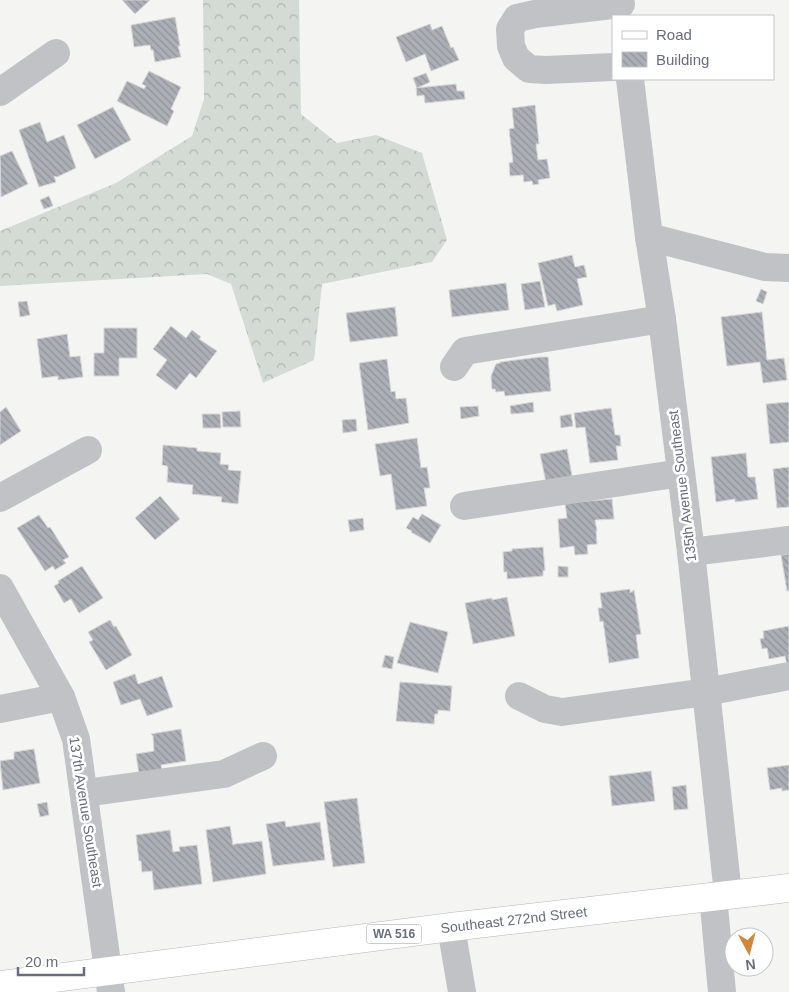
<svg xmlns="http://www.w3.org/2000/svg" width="789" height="992" font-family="Helvetica,sans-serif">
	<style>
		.forest { fill: url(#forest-crowns) }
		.building { fill: url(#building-back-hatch); stroke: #d6d6d4 }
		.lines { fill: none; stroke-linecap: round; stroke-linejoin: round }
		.major-casing { stroke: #b4b6ba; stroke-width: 29 }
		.minor { stroke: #c1c2c6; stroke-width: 28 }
		.major { stroke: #fff; stroke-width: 28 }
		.labels { text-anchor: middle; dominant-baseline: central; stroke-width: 5; stroke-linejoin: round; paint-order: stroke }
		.shield { fill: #fff; stroke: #9599a5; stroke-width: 1 }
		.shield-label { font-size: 12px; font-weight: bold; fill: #676d7f }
		.street-label { font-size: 14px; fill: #676d7f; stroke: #fff }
	</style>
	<defs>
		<pattern id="forest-crowns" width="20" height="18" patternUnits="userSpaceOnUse" patternTransform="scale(1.25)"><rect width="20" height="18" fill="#d4dbd4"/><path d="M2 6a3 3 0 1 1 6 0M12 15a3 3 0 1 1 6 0" fill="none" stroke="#b0b6b1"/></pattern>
		<pattern id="building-back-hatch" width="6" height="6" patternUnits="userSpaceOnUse" patternTransform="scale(1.25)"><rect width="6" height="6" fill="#acafb6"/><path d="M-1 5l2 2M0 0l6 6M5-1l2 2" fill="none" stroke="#909399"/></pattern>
	</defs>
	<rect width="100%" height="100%" fill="#f4f5f2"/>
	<!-- forest -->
	<path class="forest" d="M 203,0 L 299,0 L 301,114 L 337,143 L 376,135 L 422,153 L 447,240 L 432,262 L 322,284 L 314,360 L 263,383 L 231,284 L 207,274 L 0,286 L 0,231 L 116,183 L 192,136 L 204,99 Z"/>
	<!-- building -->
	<g class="building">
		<path d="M 122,0 L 150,0 L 135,14 Z"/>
		<path d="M 175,17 L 180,46 L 178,46 L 181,57 L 155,62 L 153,50 L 151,50 L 150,45 L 134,47 L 131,25 Z"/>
		<path d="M 430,24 L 432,30 L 442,26 L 451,48 L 453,47 L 459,60 L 431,71 L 425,54 L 406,62 L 396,37 Z"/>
		<path d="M 149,71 L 181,87 L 171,109 L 174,111 L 167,126 L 117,101 L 127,81 L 144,89 L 146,86 L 142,84 Z"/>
		<path d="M 426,73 L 430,82 L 417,88 L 413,78 Z"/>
		<path d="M 456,84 L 457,91 L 464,91 L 465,99 L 425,103 L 424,95 L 417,96 L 416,88 Z"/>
		<path d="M 535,105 L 539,144 L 536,144 L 538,160 L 547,159 L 550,178 L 538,180 L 539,184 L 533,185 L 532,181 L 524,182 L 523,175 L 510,176 L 509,163 L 513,162 L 509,129 L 514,128 L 512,108 Z"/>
		<path d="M 113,107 L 131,140 L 95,159 L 77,125 Z"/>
		<path d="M 40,122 L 47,142 L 64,135 L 76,168 L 57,177 L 54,176 L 56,182 L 39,187 L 19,130 Z"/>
		<path d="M 12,151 L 28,184 L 1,197 L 0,156 Z"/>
		<path d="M 49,196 L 53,206 L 44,209 L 40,200 Z"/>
		<path d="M 572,255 L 575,267 L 584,265 L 587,277 L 577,279 L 583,305 L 557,311 L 555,304 L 548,306 L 538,263 Z"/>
		<path d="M 540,281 L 545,307 L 525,310 L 521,284 Z"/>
		<path d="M 506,283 L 509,310 L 452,317 L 449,290 Z"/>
		<path d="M 761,289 L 767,292 L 763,304 L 756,301 Z"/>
		<path d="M 27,301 L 30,315 L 20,317 L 18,302 Z"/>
		<path d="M 395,307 L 398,336 L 350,342 L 346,313 Z"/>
		<path d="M 762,312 L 767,360 L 784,358 L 787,380 L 763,383 L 760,362 L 727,366 L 721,317 Z"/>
		<path d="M 171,326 L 186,338 L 192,330 L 201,337 L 199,339 L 217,351 L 196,378 L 190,373 L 176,390 L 156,375 L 167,360 L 153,349 Z"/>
		<path d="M 104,328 L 137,328 L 137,358 L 119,358 L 119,376 L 94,376 L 94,353 L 104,353 Z"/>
		<path d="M 67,334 L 70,357 L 80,356 L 83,377 L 58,380 L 58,376 L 42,378 L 37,339 Z"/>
		<path d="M 540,357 L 548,357 L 551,391 L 505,396 L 504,391 L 496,392 L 495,389 L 492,389 L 491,376 L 496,364 L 500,363 L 500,362 Z"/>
		<path d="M 387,359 L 391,392 L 395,391 L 396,399 L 406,398 L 409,423 L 368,430 L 359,363 Z"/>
		<path d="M 533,402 L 534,412 L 511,414 L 510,406 Z"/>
		<path d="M 789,402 L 789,442 L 770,444 L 766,404 Z"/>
		<path d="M 478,406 L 479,416 L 461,419 L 460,407 Z"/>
		<path d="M 6,407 L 21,431 L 0,445 L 0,412 Z"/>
		<path d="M 611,408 L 615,435 L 620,435 L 621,446 L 616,446 L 618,460 L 590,463 L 585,427 L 576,428 L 574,413 Z"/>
		<path d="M 240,411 L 241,427 L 223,427 L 222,412 Z"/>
		<path d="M 202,414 L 220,414 L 221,428 L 203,428 Z"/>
		<path d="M 571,414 L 573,426 L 561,428 L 560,416 Z"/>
		<path d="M 356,419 L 357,431 L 343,433 L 342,420 Z"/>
		<path d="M 417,438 L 421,468 L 427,467 L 430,488 L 424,488 L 427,506 L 396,510 L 391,474 L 380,476 L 375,444 Z"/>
		<path d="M 163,445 L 197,448 L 197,451 L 221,453 L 220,464 L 229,465 L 228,470 L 241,471 L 238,504 L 221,502 L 222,497 L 192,494 L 193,485 L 167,482 L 168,468 L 167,466 L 162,465 Z"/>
		<path d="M 567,449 L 572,476 L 546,482 L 540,454 Z"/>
		<path d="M 746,453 L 748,477 L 755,477 L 758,499 L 735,502 L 735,499 L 716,502 L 711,457 Z"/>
		<path d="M 789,467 L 789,507 L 777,508 L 773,469 Z"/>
		<path d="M 160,496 L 180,519 L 155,540 L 135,518 Z"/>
		<path d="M 612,499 L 614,519 L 595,520 L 597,531 L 596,531 L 597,544 L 587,545 L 588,554 L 575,555 L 574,546 L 560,548 L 558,519 L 567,518 L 565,503 Z"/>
		<path d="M 422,514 L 441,525 L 430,543 L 411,532 L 412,531 L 406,528 L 413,517 L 418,520 Z"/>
		<path d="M 39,515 L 48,528 L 50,527 L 69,557 L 63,560 L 66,563 L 55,570 L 53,566 L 45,571 L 17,528 Z"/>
		<path d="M 363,518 L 364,530 L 350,532 L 348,520 Z"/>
		<path d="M 543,547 L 545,570 L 543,571 L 543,576 L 507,579 L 507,572 L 504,572 L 503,552 L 512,551 L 512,549 Z"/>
		<path d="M 789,554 L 789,591 L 787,591 L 781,555 Z"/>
		<path d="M 82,566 L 103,598 L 79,613 L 71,599 L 64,603 L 54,586 L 59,583 L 58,581 Z"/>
		<path d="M 558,566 L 568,567 L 568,577 L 558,577 Z"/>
		<path d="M 630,589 L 630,593 L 634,590 L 641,634 L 636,635 L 639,658 L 609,663 L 603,621 L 600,622 L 598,608 L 602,608 L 600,593 Z"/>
		<path d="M 507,597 L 515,636 L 473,644 L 465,603 L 492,598 L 492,600 Z"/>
		<path d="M 110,620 L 114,627 L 116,626 L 132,655 L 106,670 L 89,642 L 93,640 L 88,632 Z"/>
		<path d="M 410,622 L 448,632 L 438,673 L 397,663 Z"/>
		<path d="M 789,626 L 789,665 L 787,665 L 785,656 L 769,659 L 767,648 L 762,649 L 760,639 L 764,638 L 763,631 Z"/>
		<path d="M 385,655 L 394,657 L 392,669 L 382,667 Z"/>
		<path d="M 135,674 L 138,684 L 162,676 L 173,707 L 147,716 L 140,699 L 121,705 L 113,682 Z"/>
		<path d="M 400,682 L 452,686 L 450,711 L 438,710 L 438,714 L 435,714 L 434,724 L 396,721 Z"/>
		<path d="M 181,729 L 186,761 L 161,765 L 163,777 L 140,781 L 136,754 L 154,751 L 153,736 L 151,734 Z"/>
		<path d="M 34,749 L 40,783 L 3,790 L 0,761 L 14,759 L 14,752 Z"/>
		<path d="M 789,765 L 789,790 L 782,791 L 782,788 L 770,790 L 767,768 Z"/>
		<path d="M 651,771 L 655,801 L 612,806 L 609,776 Z"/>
		<path d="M 686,785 L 688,809 L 674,810 L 672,787 Z"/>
		<path d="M 357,798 L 365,863 L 333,867 L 324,802 Z"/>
		<path d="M 47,802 L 49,815 L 40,817 L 37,804 Z"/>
		<path d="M 285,821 L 286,827 L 320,822 L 325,860 L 273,866 L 266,824 Z"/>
		<path d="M 230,826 L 233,845 L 235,844 L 262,841 L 266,874 L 213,882 L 206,830 Z"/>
		<path d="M 170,830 L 173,852 L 180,851 L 179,847 L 197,845 L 202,884 L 154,890 L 152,871 L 142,872 L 141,861 L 139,861 L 136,835 Z"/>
	</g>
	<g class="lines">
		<defs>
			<g id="major">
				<path id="s1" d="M 0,985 L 451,927 L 789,888"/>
			</g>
		</defs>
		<!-- major casing -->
		<use href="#major" class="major-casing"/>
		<!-- minor -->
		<g class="minor">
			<path d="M 613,67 L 546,70 L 529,69 L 516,58 L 511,46 L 510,29 L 517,18 L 535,14 L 621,4"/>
			<path d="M 630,79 L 649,237 L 662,319 L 691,552 L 728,894"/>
			<path d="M 0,92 L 56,53"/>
			<path d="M 649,237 L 765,267 L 789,268"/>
			<path d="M 454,367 L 465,351 L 662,319"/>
			<path d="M 0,498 L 88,450"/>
			<path d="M 464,506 L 681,473"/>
			<path d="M 691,552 L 789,540"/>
			<path d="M 0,588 L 61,697 L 76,739 L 111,992"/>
			<path d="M 519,696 L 545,709 L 562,712 L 706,692 L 789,676"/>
			<path d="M 0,709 L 61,697"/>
			<path d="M 85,793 L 224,774 L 263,756"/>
			<path d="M 713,896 L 722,992"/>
			<path d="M 451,927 L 462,992"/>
		</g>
		<!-- major -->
		<use href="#major" class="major"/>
	</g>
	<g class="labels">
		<!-- shield labels -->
		<rect class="shield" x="366.5" y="924.5" width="55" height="19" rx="4"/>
		<g class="shield-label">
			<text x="394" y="934">WA 516</text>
		</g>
		<!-- street labels -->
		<g class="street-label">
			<text transform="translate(682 486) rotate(-97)">135th Avenue Southeast</text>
			<text transform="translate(86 812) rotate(81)">137th Avenue Southeast</text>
			<text stroke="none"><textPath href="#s1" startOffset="518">Southeast 272nd Street</textPath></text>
		</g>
	</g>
	<!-- legend -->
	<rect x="612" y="15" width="162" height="65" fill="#ffffff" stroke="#c2c5cc"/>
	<rect x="622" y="31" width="25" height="8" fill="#ffffff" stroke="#c2c5cc"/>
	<text x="656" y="40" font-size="15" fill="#676d7f">Road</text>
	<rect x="622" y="52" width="25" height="15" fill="url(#building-back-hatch)" stroke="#c2c5cc"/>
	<text x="656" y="65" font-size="15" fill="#676d7f">Building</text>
	<!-- north arrow -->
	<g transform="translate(749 952) rotate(173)"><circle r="24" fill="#ffffff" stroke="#c2c5cc"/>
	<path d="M0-4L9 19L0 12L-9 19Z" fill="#d08736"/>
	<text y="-8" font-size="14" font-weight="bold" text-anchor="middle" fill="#676d7f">N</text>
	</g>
	<!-- scale -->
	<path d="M18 967v8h66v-8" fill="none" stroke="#676d7f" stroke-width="2.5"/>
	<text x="25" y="967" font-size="15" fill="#676d7f" stroke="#ffffff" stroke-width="4" paint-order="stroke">20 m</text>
</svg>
